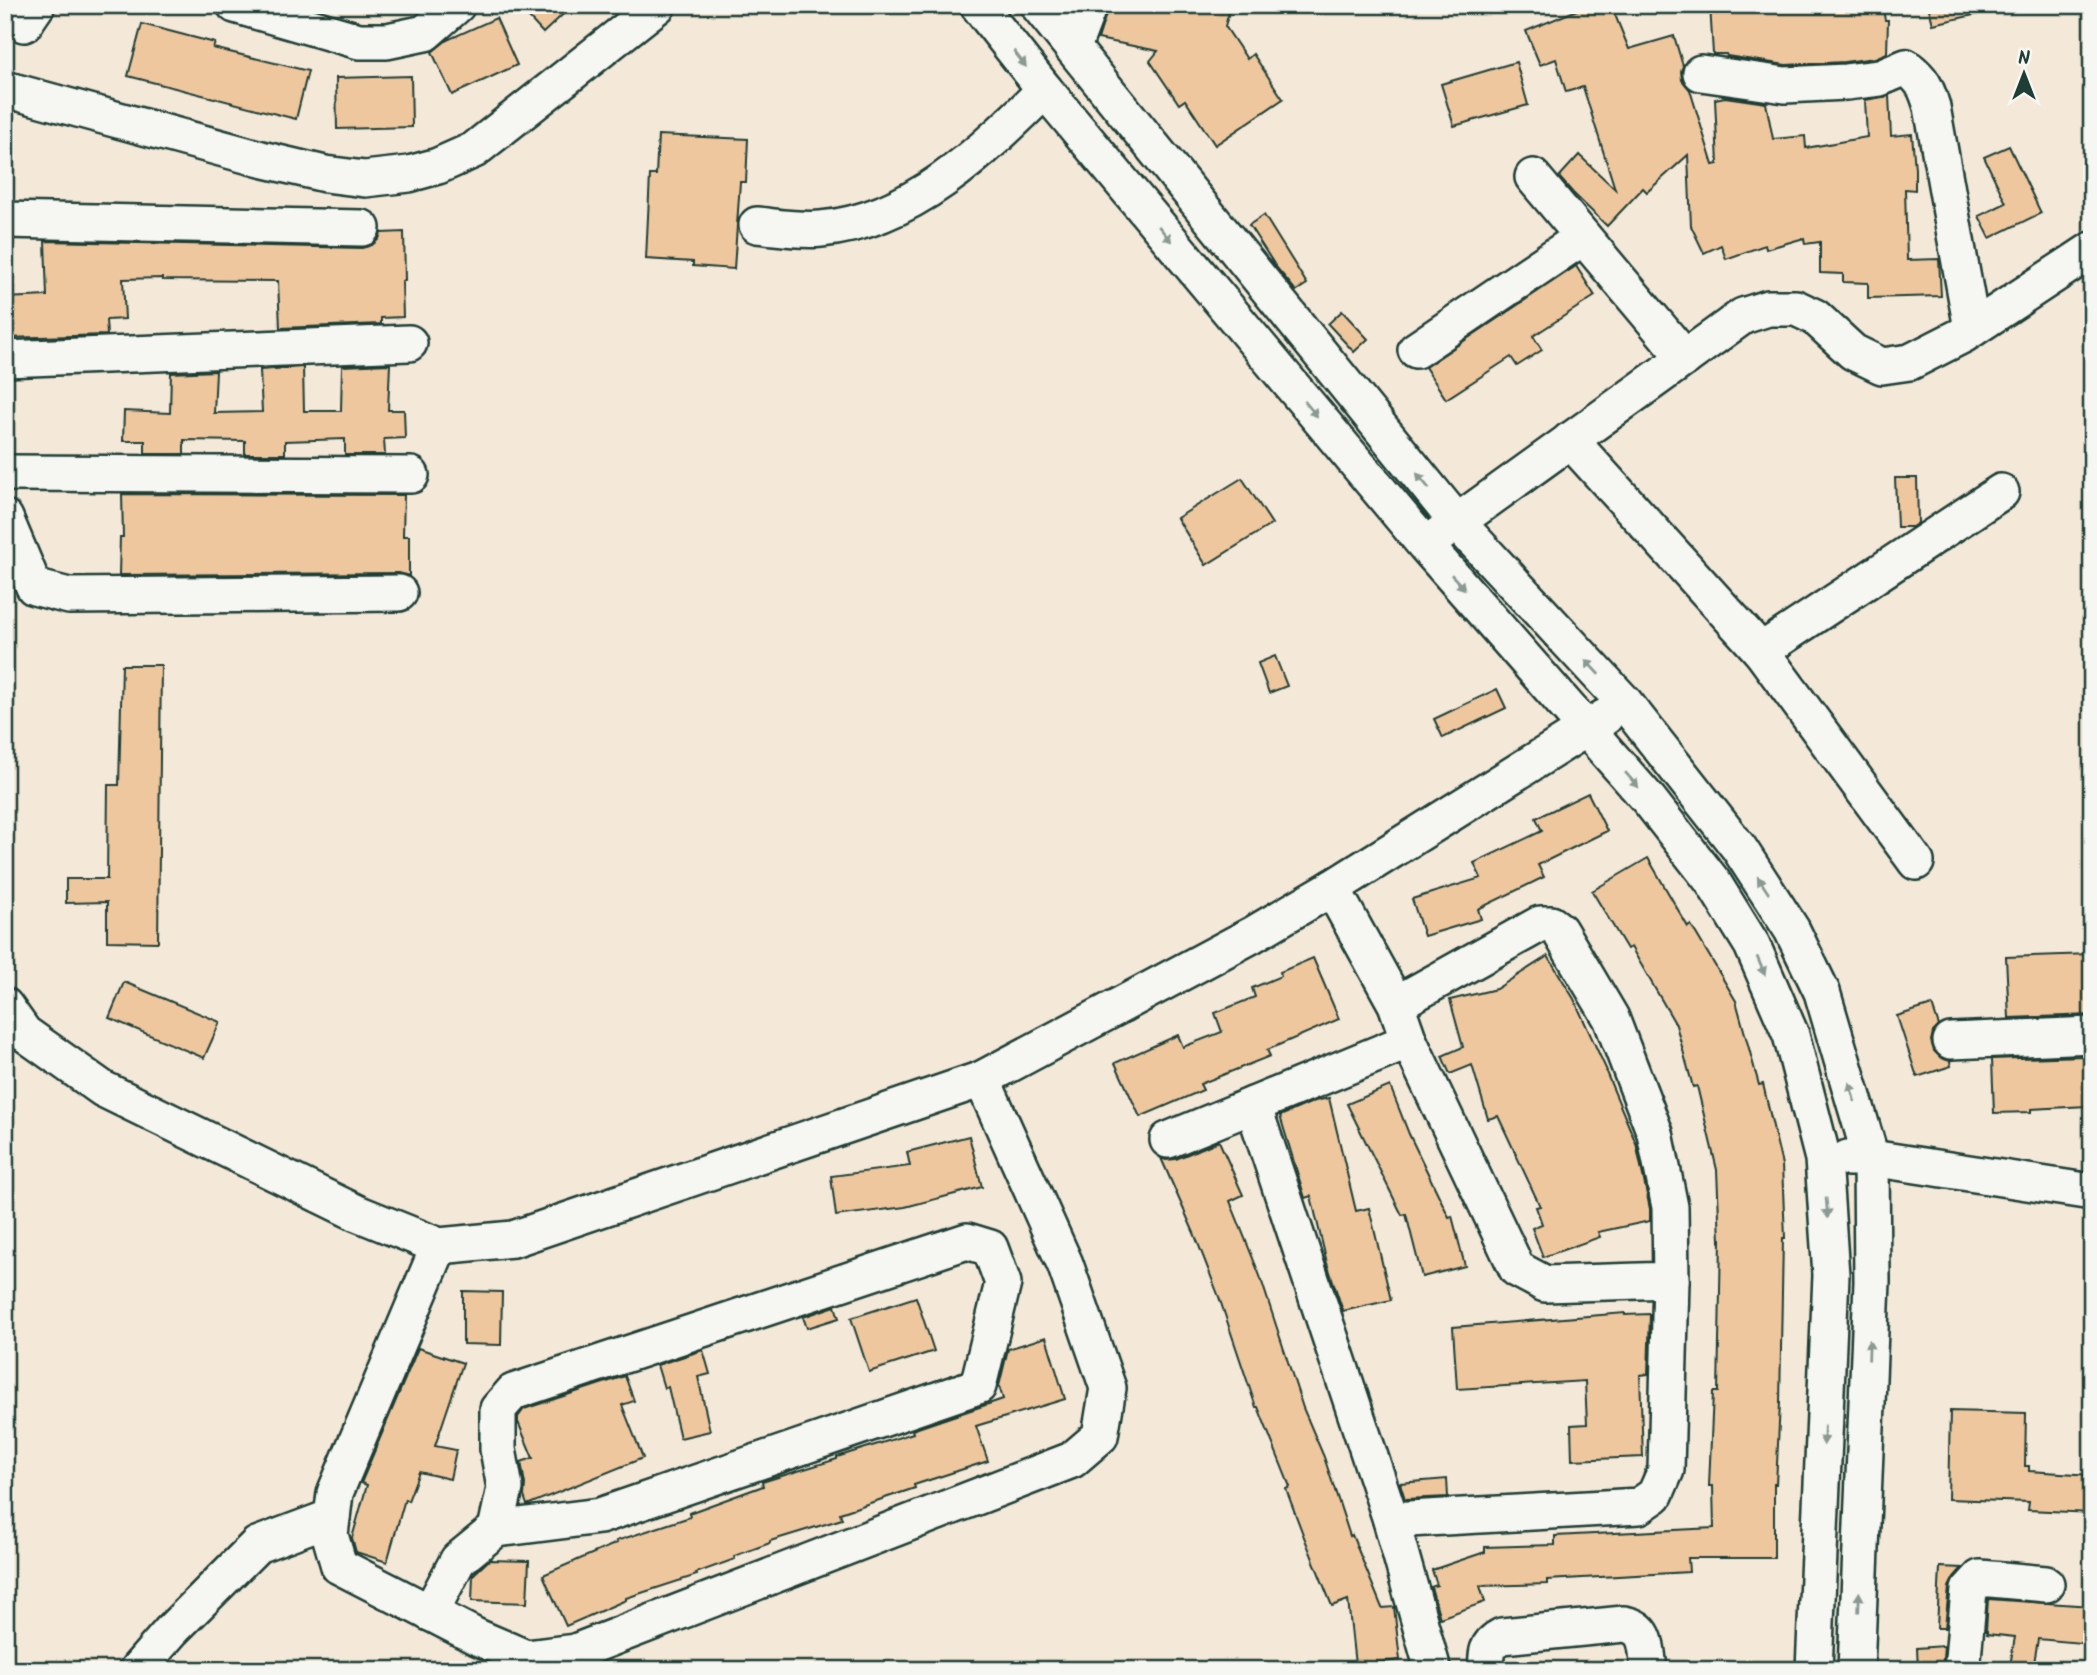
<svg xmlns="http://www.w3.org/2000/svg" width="2097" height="1675" font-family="Kalam,sans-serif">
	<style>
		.building { fill: #efc79e; stroke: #1f3d34; stroke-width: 2 }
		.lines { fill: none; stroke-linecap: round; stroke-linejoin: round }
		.minor-casing { stroke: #1f3d34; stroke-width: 40 }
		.minor { stroke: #f6f6f2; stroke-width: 35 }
		.oneway { fill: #8a9a93 }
	</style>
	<rect width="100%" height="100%" fill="#f4e8d9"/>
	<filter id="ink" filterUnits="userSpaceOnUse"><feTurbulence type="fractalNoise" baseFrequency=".0143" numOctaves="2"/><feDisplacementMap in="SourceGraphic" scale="14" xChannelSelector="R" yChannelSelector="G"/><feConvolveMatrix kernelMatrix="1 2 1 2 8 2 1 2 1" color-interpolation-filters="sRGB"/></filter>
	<g filter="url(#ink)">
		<!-- building -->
		<g class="building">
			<path d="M 517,5 L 573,5 L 543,33 Z"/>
			<path d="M 1109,5 L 1231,5 L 1225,26 L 1247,59 L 1253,54 L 1283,99 L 1215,145 L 1185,100 L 1179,104 L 1150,61 L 1158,51 L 1098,39 Z"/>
			<path d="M 1589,5 L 1611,5 L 1629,49 L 1674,36 L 1683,66 L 1681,71 L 1682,80 L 1690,90 L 1713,165 L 1718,164 L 1715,99 L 1725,97 L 1766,103 L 1773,139 L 1805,136 L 1806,148 L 1867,137 L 1865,100 L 1889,96 L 1891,136 L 1912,134 L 1915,169 L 1915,190 L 1905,189 L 1907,260 L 1939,259 L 1941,296 L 1868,298 L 1868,283 L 1843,282 L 1843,274 L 1820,273 L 1820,242 L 1805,244 L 1804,238 L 1766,249 L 1765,245 L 1726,259 L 1721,245 L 1704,253 L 1691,226 L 1688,155 L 1647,192 L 1643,188 L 1607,226 L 1573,193 L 1559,177 L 1579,155 L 1615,189 L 1583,87 L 1566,92 L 1556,59 L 1540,65 L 1526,31 Z"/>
			<path d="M 1710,5 L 1882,5 L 1885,20 L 1888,20 L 1887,53 L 1875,58 L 1844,62 L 1786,65 L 1727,56 L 1726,54 L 1713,54 Z"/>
			<path d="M 1928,5 L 1982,5 L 1983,13 L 1933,24 Z"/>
			<path d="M 496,18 L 517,65 L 452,95 L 432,52 L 447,40 Z"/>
			<path d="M 142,24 L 215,43 L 213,48 L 308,71 L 296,119 L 128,76 Z"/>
			<path d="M 1516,62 L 1528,105 L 1454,126 L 1441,84 Z"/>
			<path d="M 411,76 L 412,127 L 337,129 L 336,78 Z"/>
			<path d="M 658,135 L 748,139 L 746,182 L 740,182 L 734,269 L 693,266 L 693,262 L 646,259 L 650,175 L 656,175 Z"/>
			<path d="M 2009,146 L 2041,213 L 1990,238 L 1979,216 L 2006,203 L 1984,157 Z"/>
			<path d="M 1264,215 L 1307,284 L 1296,291 L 1276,267 L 1249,225 Z"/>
			<path d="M 404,232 L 405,280 L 402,281 L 403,317 L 381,318 L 381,324 L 280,328 L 278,281 L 162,280 L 162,278 L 123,279 L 125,319 L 106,320 L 107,335 L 5,338 L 5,298 L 47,296 L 45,241 L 362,248 L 372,245 L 379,239 L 381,233 Z"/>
			<path d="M 1576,266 L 1595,296 L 1533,336 L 1542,350 L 1517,366 L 1511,357 L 1446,399 L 1425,367 Z"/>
			<path d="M 1342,311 L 1368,339 L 1354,352 L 1328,324 Z"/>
			<path d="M 390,364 L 388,410 L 404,410 L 405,438 L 384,439 L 385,455 L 345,455 L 345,439 L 285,441 L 285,454 L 245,454 L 245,441 L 184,440 L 184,454 L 145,454 L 145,441 L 123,441 L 124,411 L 170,413 L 171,373 L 216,371 L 214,413 L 262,412 L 260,370 L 303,367 L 304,411 L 341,411 L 342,366 Z"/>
			<path d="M 1242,478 L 1272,524 L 1206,565 L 1177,518 Z"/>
			<path d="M 1895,478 L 1917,478 L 1918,523 L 1912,527 L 1897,527 Z"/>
			<path d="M 122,494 L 404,495 L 403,536 L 409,536 L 409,576 L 399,573 L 119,575 L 120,537 L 123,537 Z"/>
			<path d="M 1275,656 L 1287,686 L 1269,693 L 1258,663 Z"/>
			<path d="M 122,665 L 161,665 L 158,942 L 107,941 L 107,902 L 66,903 L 66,879 L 107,879 L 108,785 L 119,785 Z"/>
			<path d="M 1497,689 L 1506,708 L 1443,738 L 1434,719 Z"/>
			<path d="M 1588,793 L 1607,831 L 1538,865 L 1544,877 L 1478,909 L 1481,919 L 1424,936 L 1412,899 L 1481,878 L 1474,863 L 1542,831 L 1536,818 Z"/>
			<path d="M 1648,858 L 1688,927 L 1691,925 L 1736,1001 L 1759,1085 L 1763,1084 L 1782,1165 L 1785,1238 L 1783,1238 L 1780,1403 L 1776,1484 L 1774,1484 L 1774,1558 L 1688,1558 L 1689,1572 L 1547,1580 L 1547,1584 L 1480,1586 L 1485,1602 L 1440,1618 L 1431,1587 L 1437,1585 L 1432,1570 L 1485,1552 L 1485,1547 L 1555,1545 L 1555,1536 L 1714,1528 L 1713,1486 L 1709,1486 L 1713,1392 L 1718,1392 L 1721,1240 L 1720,1241 L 1717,1170 L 1697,1086 L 1693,1087 L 1676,1025 L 1631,947 L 1627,949 L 1592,891 Z"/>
			<path d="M 2092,954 L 2092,1015 L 2009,1018 L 2006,957 Z"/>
			<path d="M 1548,956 L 1574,999 L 1607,1071 L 1606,1072 L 1636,1143 L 1650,1209 L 1650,1221 L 1598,1232 L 1600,1237 L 1543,1257 L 1532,1228 L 1542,1224 L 1536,1207 L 1540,1206 L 1498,1116 L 1488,1119 L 1472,1065 L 1450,1074 L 1442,1056 L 1463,1047 L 1450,1000 L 1496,989 Z"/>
			<path d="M 1313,958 L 1339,1019 L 1267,1050 L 1270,1056 L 1200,1084 L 1203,1090 L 1140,1117 L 1115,1063 L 1178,1035 L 1183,1047 L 1222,1032 L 1215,1013 L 1255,997 L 1252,988 L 1281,976 L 1280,972 Z"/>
			<path d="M 124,982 L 220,1022 L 204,1058 L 109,1018 Z"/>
			<path d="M 1932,1005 L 1939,1026 L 1933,1032 L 1931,1041 L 1934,1051 L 1941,1058 L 1950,1061 L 1951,1066 L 1917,1077 L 1897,1016 Z"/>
			<path d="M 2084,1056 L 2087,1106 L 2031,1109 L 2031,1112 L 1994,1113 L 1992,1059 Z"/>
			<path d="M 1390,1086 L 1409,1134 L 1449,1217 L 1452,1216 L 1465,1266 L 1422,1277 L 1406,1214 L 1402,1215 L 1347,1104 Z"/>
			<path d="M 1329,1098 L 1356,1211 L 1369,1208 L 1391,1300 L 1343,1311 L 1327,1263 L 1311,1196 L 1305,1198 L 1280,1116 L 1315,1101 Z"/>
			<path d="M 969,1136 L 982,1187 L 905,1207 L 836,1216 L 831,1176 L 910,1166 L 907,1152 Z"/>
			<path d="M 1219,1141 L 1243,1195 L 1230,1201 L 1260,1276 L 1303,1408 L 1324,1457 L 1350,1536 L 1352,1535 L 1382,1608 L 1394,1607 L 1400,1660 L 1355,1665 L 1348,1600 L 1332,1606 L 1304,1537 L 1286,1489 L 1290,1487 L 1258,1407 L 1256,1407 L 1219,1297 L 1194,1233 L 1161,1158 L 1166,1160 L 1176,1159 Z"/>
			<path d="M 463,1291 L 502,1292 L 501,1345 L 463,1344 Z"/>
			<path d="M 916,1297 L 934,1351 L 869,1372 L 851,1318 Z"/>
			<path d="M 835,1306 L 839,1318 L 807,1328 L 803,1317 Z"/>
			<path d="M 1625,1313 L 1625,1315 L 1650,1314 L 1648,1374 L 1640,1375 L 1643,1457 L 1572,1460 L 1571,1425 L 1587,1424 L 1585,1381 L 1457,1389 L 1453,1327 Z"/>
			<path d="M 1046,1337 L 1065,1399 L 976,1426 L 988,1461 L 914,1485 L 915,1488 L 840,1513 L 842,1519 L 770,1541 L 770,1543 L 734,1556 L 735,1559 L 696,1573 L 697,1575 L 626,1598 L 626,1600 L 566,1626 L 543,1575 L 617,1543 L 616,1541 L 690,1517 L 689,1513 L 763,1486 L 762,1482 L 837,1459 L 837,1457 L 913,1433 L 912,1430 L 1003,1399 L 999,1386 L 1008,1349 Z"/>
			<path d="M 418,1348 L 463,1363 L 435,1446 L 456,1450 L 450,1479 L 419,1472 L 408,1501 L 405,1499 L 387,1562 L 356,1552 L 352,1538 L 367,1485 L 361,1483 Z"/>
			<path d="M 703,1350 L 710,1374 L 698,1377 L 710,1431 L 680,1438 L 668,1387 L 664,1388 L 657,1365 Z"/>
			<path d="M 625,1376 L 634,1401 L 622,1405 L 643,1458 L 527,1505 L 524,1496 L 525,1484 L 521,1462 L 533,1458 L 518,1422 L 518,1417 L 524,1409 Z"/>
			<path d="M 1950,1411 L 2026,1413 L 2025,1466 L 2029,1466 L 2029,1471 L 2092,1475 L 2092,1513 L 2028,1510 L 2029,1502 L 1948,1499 Z"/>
			<path d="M 1447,1479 L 1448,1497 L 1405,1499 L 1400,1483 Z"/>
			<path d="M 489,1560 L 529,1561 L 527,1603 L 472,1601 L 473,1575 Z"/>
			<path d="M 1940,1567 L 1962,1568 L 1954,1577 L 1949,1587 L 1945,1628 L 1937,1628 Z"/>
			<path d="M 1988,1599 L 2092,1606 L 2092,1644 L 2038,1639 L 2033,1669 L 2010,1666 L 2015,1637 L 1987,1634 L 1987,1631 L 1986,1631 Z"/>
			<path d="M 1944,1646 L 1942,1670 L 1918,1670 L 1917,1648 Z"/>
		</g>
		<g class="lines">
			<defs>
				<g id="minor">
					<path d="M 235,5 L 359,41 L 387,41 L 425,33 L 457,5"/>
					<path d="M 978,5 L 1045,90 L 1425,545 L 1649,800 L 1713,882 L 1752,945 L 1791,1035 L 1823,1159 L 1831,1275 L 1814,1670"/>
					<path d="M 1038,5 L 1456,521 L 1625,703 L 1739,848 L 1792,930 L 1822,992 L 1871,1158 L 1872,1282 L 1856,1670"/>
					<path d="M 24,24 L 37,5"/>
					<path d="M 1073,47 L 1089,5"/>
					<path d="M 1701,73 L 1785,85 L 1846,82 L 1880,78 L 1906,67 C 1923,80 1926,87 1932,107 L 1972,329"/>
					<path d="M 5,89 L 261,159 L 325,174 L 365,179 L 409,174 L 438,166 L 474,150 L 658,5"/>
					<path d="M 1533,177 L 1685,358"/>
					<path d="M 5,220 L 362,228"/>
					<path d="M 757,225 C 777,227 800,231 821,229 C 912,221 983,151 1045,90"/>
					<path d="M 1416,350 L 1583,237"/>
					<path d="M 5,359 L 409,343"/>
					<path d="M 1570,440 L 1761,651 L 1916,862"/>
					<path d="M 5,473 L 411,475"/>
					<path d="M 5,518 L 34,587 L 69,596 L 399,593"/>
					<path d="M 1439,535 L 1743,316 L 1768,308 L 1796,308 L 1815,317 L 1853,352 L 1882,366 L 1910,362 L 1963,335 L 2092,250"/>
					<path d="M 1761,651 L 2001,492"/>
					<path d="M 1332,888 L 1396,1004 L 1409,1041 L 1517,1269 L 1545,1284 L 1671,1280 L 1670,1207 L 1655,1133 L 1611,1018 L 1559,930 L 1551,924 L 1540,924 L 1396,1004"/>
					<path d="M 5,1006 L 24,1033 L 103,1089 L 357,1213 L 439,1246 L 513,1239 L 982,1079 L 1252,935 L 1332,888 L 1605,717"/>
					<path d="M 1951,1041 L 2092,1035"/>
					<path d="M 1253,1105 L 1391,1520 L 1639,1506 L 1655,1495 L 1666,1470 L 1671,1280"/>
					<path d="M 1168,1140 L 1409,1041"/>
					<path d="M 1848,1158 L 1871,1158 L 2092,1192"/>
					<path d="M 439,1246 L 335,1493 L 330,1535 L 339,1566 L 477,1637 L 526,1658 L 575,1652 L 1072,1460 L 1100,1436 L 1108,1388 L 1065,1264 L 982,1079"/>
					<path d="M 1391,1520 L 1433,1670"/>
					<path d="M 430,1613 L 458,1560 L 496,1529 L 600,1516 L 978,1386 L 1003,1283 L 990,1248 L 967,1241 L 513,1392 L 498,1409 L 498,1449 L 505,1488 L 496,1529"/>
					<path d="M 137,1670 L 171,1631 L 257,1545 L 332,1517"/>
					<path d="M 1487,1670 C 1486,1654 1486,1644 1502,1636 L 1624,1624 C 1649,1628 1646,1649 1649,1670"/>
					<path d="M 1962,1670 L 1969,1590 L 1980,1578 L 2046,1584"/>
				</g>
			</defs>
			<!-- minor casing -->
			<use href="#minor" class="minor-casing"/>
			<!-- minor -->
			<use href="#minor" class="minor"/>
		</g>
		<!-- one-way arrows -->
		<defs><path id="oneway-solid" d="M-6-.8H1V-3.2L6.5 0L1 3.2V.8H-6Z" transform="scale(1.75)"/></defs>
		<g class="oneway">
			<use href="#oneway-solid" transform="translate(1020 59) rotate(52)"/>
			<use href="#oneway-solid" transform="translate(1165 234) rotate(50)"/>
			<use href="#oneway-solid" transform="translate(1311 409) rotate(50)"/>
			<use href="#oneway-solid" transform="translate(1423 481) rotate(-129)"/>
			<use href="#oneway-solid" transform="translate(1458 582) rotate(48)"/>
			<use href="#oneway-solid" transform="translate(1592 667) rotate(-133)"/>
			<use href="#oneway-solid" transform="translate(1632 780) rotate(49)"/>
			<use href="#oneway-solid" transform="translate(1763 885) rotate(-123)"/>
			<use href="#oneway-solid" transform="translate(1761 966) rotate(67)"/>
			<use href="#oneway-solid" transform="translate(1852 1092) rotate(-106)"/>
			<use href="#oneway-solid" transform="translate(1827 1208) rotate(85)"/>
			<use href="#oneway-solid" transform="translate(1869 1350) rotate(-88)"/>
			<use href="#oneway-solid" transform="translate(1824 1435) rotate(92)"/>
			<use href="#oneway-solid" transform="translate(1859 1602) rotate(-88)"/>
		</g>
	</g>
	<!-- margin -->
	<rect width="2097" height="1675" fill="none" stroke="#f6f6f2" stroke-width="28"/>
	<rect x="14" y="14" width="2069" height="1647" fill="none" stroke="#1f3d34" stroke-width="2.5" filter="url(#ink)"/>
	<!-- north arrow -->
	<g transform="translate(2024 74)" stroke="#f6f6f2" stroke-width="5" paint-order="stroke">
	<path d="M0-5L12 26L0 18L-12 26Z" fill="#1f3d34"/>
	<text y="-10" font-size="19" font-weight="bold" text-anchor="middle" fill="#1f3d34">N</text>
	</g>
</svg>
